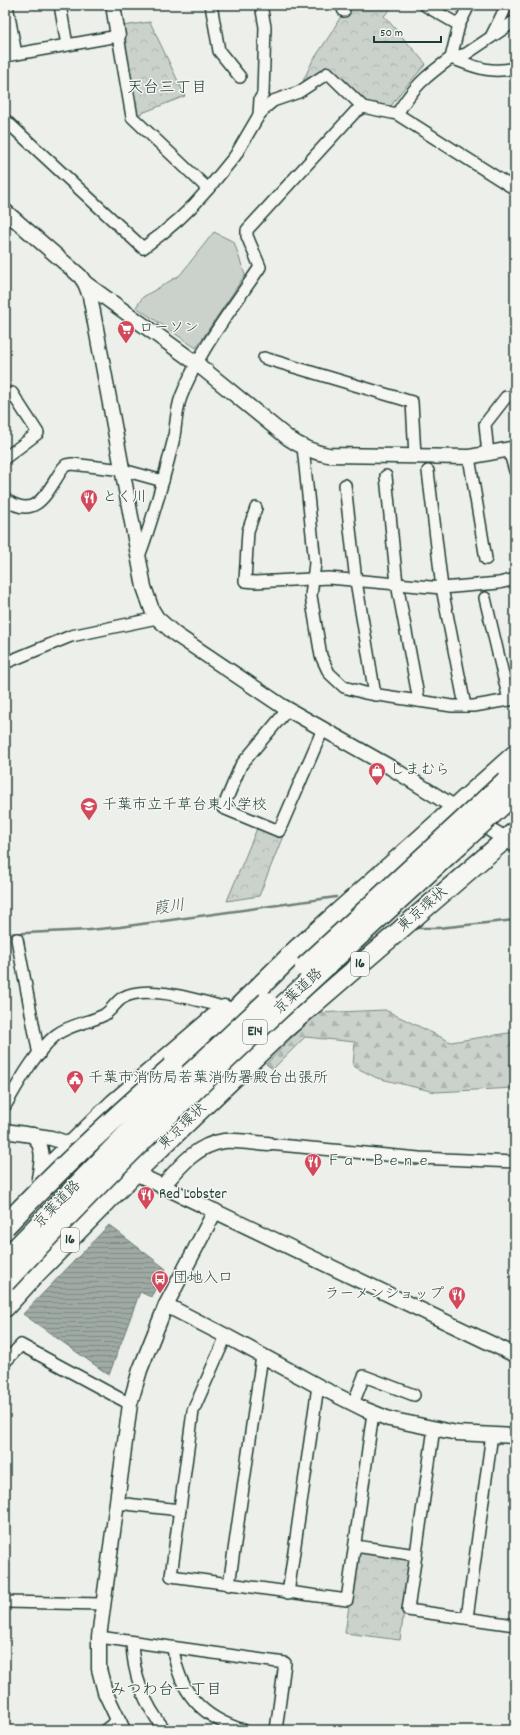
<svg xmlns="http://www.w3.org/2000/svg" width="520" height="1735" font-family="Dekko,'Klee One',sans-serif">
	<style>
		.grass { fill: #cbd2cc; stroke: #758880 }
		.forest { fill: url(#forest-firs); stroke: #758880 }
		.park { fill: url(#park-crowns); stroke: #758880 }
		.water { fill: url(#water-rules); stroke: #6c7e77 }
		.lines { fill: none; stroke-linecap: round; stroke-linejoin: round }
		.stream { stroke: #6c7e77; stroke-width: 2.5 }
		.minor-casing { stroke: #1f3d34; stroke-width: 14 }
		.tertiary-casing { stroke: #1f3d34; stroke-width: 17 }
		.trunk-casing { stroke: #1f3d34; stroke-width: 21 }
		.motorway-casing { stroke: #1f3d34; stroke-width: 23 }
		.minor { stroke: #f6f6f2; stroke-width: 11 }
		.tertiary { stroke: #f6f6f2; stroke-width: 14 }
		.trunk { stroke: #f6f6f2; stroke-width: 18 }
		.motorway { stroke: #f6f6f2; stroke-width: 20 }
		.motorway-bridge-casing { stroke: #1f3d34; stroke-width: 23; stroke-linecap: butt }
		.motorway-bridge { stroke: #f6f6f2; stroke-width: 20 }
		.labels { text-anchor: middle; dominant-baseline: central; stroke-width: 3; stroke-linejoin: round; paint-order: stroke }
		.shield { fill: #f6f6f2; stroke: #60746d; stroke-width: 1 }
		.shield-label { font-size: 14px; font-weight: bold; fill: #1f3d34 }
		.poi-label { font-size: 15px; fill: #1f3d34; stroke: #f6f6f2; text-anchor: start }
		.street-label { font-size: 15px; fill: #1f3d34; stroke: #f6f6f2 }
		.neighbourhood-label { font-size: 16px; fill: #1f3d34; stroke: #f6f6f2 }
		.water-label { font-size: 16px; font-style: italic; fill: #3f5850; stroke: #f6f6f2 }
	</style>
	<defs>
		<pattern id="forest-firs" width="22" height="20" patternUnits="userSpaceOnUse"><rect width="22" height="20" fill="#cbd2cc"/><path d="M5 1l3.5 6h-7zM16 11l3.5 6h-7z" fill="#aeb5b0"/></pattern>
		<pattern id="park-crowns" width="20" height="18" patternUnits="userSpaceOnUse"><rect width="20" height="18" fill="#cbd2cc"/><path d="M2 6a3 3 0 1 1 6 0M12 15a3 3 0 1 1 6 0" fill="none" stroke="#aeb5b0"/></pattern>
		<pattern id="water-rules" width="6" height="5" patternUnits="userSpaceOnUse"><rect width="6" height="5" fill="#9faaa4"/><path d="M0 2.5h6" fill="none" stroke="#818c86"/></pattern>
	</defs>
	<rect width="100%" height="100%" fill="#edefea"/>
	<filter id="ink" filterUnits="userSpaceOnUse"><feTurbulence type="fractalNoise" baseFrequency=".025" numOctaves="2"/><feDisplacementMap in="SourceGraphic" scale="8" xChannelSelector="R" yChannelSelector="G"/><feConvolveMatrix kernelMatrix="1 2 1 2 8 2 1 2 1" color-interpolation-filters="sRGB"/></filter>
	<g filter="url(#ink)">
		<!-- grass -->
		<path class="grass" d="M 214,232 L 234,242 L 245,275 L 196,348 L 136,307 L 143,297 L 180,275 Z"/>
		<!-- forest -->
		<path class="forest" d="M 385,1010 L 451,1042 L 515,1032 L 515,1088 L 435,1092 L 377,1078 L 353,1066 L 355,1042 L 305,1037 L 273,1069 L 266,1064 L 316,1013 Z"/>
		<!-- park -->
		<g class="park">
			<path d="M 352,5 L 394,5 L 384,16 L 426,64 L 401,92 L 391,106 L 369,104 L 331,68 L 326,68 L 303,81 L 312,62 L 330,35 L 344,11 Z"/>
			<path d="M 150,22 L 185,96 L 137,115 L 134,107 L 122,26 Z"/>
			<path d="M 258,826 L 283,836 L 259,896 L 227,901 Z"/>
			<path d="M 357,1552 L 411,1559 L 400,1640 L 345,1633 Z"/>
		</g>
		<!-- water -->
		<path class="water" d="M 109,1225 L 166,1269 L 151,1297 L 140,1292 L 109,1375 L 23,1314 Z"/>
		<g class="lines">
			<!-- stream -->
			<g class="stream">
				<path d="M 416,928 L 438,928 L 515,920"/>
				<path d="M 5,934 L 89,930 L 120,927 L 336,897"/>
			</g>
			<defs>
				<g id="minor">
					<path d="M 7,5 L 16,54"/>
					<path d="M 60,5 L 67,45"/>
					<path d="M 211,5 L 219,51 L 240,77"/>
					<path d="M 341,5 L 344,11"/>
					<path d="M 427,5 L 426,6 L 459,25"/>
					<path d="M 492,35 L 507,5"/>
					<path d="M 5,56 L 118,36 L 132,117 L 208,189 L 235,156 L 259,115 L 267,106 L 273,101 L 299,92 L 328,73 L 363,107 L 397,114 L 515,189"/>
					<path d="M 451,58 L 466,54 L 515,21"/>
					<path d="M 451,58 C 475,67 489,74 515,68"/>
					<path d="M 397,114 C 414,86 425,77 451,58 L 459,25 L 469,5"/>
					<path d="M 259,115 L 260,99 L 263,94 L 265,27 L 261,5"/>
					<path d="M 5,120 L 143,248 C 167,231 189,212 208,189"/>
					<path d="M 264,358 L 412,402 L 415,456"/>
					<path d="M 303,447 L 315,563 L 311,596 L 321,656 L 329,673 L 344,687 L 365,693 L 452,706 L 474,706 L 515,699"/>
					<path d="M 509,450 L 515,471"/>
					<path d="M 488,454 L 485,424 L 506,397"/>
					<path d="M 469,457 L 486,559"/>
					<path d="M 5,458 L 38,433 L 12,393"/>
					<path d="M 428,471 L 442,588 L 465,706"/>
					<path d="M 386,476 L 397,584 L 419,701"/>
					<path d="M 345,485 L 356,581 L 375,695"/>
					<path d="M 5,499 C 37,522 47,491 63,468 L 66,465 L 72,464 L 123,470 L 163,481"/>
					<path d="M 256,508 L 248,531 L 245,581 L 255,582 L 329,578 L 442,588 L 499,583 L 515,579"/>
					<path d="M 138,559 C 153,520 163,482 173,442 C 176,428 176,410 181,397 C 199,350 232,309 260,267 L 247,236 L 247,230 L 355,112 L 363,107"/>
					<path d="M 485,598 L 509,700"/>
					<path d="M 5,663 L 71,636 L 157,618"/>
					<path d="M 288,709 L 241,765 L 223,808 L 279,831 L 323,729"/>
					<path d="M 17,939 L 39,1055"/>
					<path d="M 5,1106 C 18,1084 36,1051 56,1035 C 70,1024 89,1023 104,1015 C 111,1011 115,1003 122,998 C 146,983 200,1001 226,1008"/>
					<path d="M 268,1144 L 419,1158 L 515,1162"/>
					<path d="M 226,1336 L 193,1411 L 171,1576 L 347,1600 L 373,1413"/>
					<path d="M 5,1362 L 21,1345 L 130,1404"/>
					<path d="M 353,1404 L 364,1376 L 414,1395"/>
					<path d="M 434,1428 L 408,1610 L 515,1625"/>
					<path d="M 117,1503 L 180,1510"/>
					<path d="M 355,1546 L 416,1555"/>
					<path d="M 229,1585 L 262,1356"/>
					<path d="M 288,1593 L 318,1386"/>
					<path d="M 5,1602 L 102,1604"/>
					<path d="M 467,1618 L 492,1434"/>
					<path d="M 99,1637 L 285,1663 L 276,1730"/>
					<path d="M 132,1642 C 133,1676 144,1704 165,1730"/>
					<path d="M 173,1648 C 179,1692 201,1717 243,1730"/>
					<path d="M 105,1730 L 118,1720"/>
				</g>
				<g id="tertiary">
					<path d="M 113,5 L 118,36"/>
					<path d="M 5,211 L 80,276 L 85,283 L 196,363 L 288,438 C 301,447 312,452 328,455 L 469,457 L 515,448"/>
					<path d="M 85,283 L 90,296 L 144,587 L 152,610 L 157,618 L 175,634 L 282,706 L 390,767 L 515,845"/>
					<path d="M 5,1131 L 51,1138 L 85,1149 L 515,1355"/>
					<path d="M 33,1135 C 45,1148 42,1161 39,1178"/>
					<path d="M 162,1187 C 179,1167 196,1145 224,1141 C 238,1140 254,1143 268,1144"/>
					<path d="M 166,1305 L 226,1336 L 318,1386 L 364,1409 L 389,1419 L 457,1433 L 515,1436"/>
					<path d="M 123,1730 L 105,1692 L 99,1669 L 99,1637 L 130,1404 L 140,1370 L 166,1305 L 215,1211"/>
				</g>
				<g id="trunk">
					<path d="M 289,956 L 515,754"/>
					<path d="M 49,1167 L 114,1103 L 224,1009"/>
					<path d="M 5,1308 L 35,1275 L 135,1173 L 284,1030 L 515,831"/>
				</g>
				<g id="motorway">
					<path d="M 506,781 L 515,772"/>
					<path d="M 172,1067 L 231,1015 L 300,947"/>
				</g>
			</defs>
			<!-- minor casing -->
			<use href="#minor" class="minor-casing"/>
			<!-- tertiary casing -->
			<use href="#tertiary" class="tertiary-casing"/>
			<!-- trunk casing -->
			<use href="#trunk" class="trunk-casing"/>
			<!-- motorway casing -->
			<use href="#motorway" class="motorway-casing"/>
			<!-- minor -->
			<use href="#minor" class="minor"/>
			<!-- tertiary -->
			<use href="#tertiary" class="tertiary"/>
			<!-- trunk -->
			<use href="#trunk" class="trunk"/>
			<!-- motorway -->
			<use href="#motorway" class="motorway"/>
			<defs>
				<g id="motorway-bridge">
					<path d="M 305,967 L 506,781"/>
					<path d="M 5,1226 C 58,1170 114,1118 172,1067"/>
					<path d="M 5,1260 L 145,1116 L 267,1002"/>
					<path d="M 5,1282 C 165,1109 341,952 515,793"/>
				</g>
			</defs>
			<!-- motorway-bridge casing -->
			<use href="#motorway-bridge" class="motorway-bridge-casing"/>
			<!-- motorway-bridge -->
			<use href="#motorway-bridge" class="motorway-bridge"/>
		</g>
	</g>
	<!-- icons -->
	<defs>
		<symbol id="supermarket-pin" viewBox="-11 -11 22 30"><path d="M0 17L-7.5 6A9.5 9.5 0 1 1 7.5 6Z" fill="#d1495b" stroke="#f6f6f2"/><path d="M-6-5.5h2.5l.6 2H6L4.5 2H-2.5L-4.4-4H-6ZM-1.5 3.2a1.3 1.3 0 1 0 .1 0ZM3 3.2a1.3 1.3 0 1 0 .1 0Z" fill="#fff"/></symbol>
		<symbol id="restaurant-pin" viewBox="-11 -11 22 30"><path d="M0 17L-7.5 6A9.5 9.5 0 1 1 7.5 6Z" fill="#d1495b" stroke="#f6f6f2"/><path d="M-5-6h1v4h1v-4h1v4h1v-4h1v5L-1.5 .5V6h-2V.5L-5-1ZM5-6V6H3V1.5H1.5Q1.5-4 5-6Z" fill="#fff"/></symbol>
		<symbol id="shop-pin" viewBox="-11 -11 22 30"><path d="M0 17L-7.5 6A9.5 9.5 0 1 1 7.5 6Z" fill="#d1495b" stroke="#f6f6f2"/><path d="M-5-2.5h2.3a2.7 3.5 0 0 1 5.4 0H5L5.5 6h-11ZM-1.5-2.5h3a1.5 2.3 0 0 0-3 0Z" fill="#fff"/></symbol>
		<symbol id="school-pin" viewBox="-11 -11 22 30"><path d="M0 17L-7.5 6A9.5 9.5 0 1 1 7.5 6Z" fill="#d1495b" stroke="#f6f6f2"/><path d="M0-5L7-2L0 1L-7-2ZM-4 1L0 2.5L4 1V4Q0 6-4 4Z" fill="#fff"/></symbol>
		<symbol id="civic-pin" viewBox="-11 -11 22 30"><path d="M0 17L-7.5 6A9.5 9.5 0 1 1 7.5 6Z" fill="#d1495b" stroke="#f6f6f2"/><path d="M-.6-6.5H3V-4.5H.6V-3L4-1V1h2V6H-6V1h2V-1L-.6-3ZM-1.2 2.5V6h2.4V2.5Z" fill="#fff"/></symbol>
		<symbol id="bus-pin" viewBox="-11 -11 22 30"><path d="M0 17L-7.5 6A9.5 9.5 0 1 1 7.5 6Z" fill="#d1495b" stroke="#f6f6f2"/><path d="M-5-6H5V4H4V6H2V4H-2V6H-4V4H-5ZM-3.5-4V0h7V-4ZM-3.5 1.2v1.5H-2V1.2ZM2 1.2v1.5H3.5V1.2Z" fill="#fff"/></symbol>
	</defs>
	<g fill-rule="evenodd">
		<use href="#supermarket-pin" x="116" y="319" width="20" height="27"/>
		<use href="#restaurant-pin" x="79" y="488" width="20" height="27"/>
		<use href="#shop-pin" x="367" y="761" width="20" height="27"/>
		<use href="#school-pin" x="79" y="796" width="20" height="27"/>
		<use href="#civic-pin" x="65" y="1069" width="20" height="27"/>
		<use href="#restaurant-pin" x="303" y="1152" width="20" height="27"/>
		<use href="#restaurant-pin" x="136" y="1185" width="20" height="27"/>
		<use href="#bus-pin" x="150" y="1269" width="20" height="27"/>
		<use href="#restaurant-pin" x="447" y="1285" width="20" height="27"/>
	</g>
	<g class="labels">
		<!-- shield labels -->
		<g class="shield">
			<rect x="351" y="952" width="18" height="24" rx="3"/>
			<rect x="243" y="1020" width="24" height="24" rx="3"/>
			<rect x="61" y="1228" width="18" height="24" rx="3"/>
		</g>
		<g class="shield-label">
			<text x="360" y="964">16</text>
			<text x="255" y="1032">E14</text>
			<text x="70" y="1240">16</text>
		</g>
		<!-- poi labels -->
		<g class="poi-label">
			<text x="139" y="329">ローソン</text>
			<text x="102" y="498">とく川</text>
			<text x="390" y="771">しまむら</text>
			<text x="102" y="806">千葉市立千草台東小学校</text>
			<text x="88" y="1079">千葉市消防局若葉消防署殿台出張所</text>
			<text x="326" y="1162">Ｆａ・Ｂｅｎｅ</text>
			<text x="159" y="1195">Red Lobster</text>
			<text x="173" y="1279">団地入口</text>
			<text x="444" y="1295" text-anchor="end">ラーメンショップ</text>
		</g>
		<!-- street labels -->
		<g class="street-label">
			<text transform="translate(423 910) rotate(-41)">東京環状</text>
			<text transform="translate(299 992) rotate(-43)">京葉道路</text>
			<text transform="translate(183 1127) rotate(-44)">東京環状</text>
			<text transform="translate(58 1205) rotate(-46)">京葉道路</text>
		</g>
		<!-- neighbourhood labels -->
		<g class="neighbourhood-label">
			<text x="167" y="88">天台三丁目</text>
			<text x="166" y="1690">みつわ台一丁目</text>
		</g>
		<!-- water labels -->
		<g class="water-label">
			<text transform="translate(169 908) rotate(-8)">葭川</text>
		</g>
	</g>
	<!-- margin -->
	<rect width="520" height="1735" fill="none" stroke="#f6f6f2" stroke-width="20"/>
	<rect x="10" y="10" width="500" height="1715" fill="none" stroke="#1f3d34" stroke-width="1.5" filter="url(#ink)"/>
	<!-- scale -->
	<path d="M374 36v6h67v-6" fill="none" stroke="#1f3d34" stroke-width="2"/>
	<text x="380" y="36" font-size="12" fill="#1f3d34" stroke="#f6f6f2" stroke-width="3" paint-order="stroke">50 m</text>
</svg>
